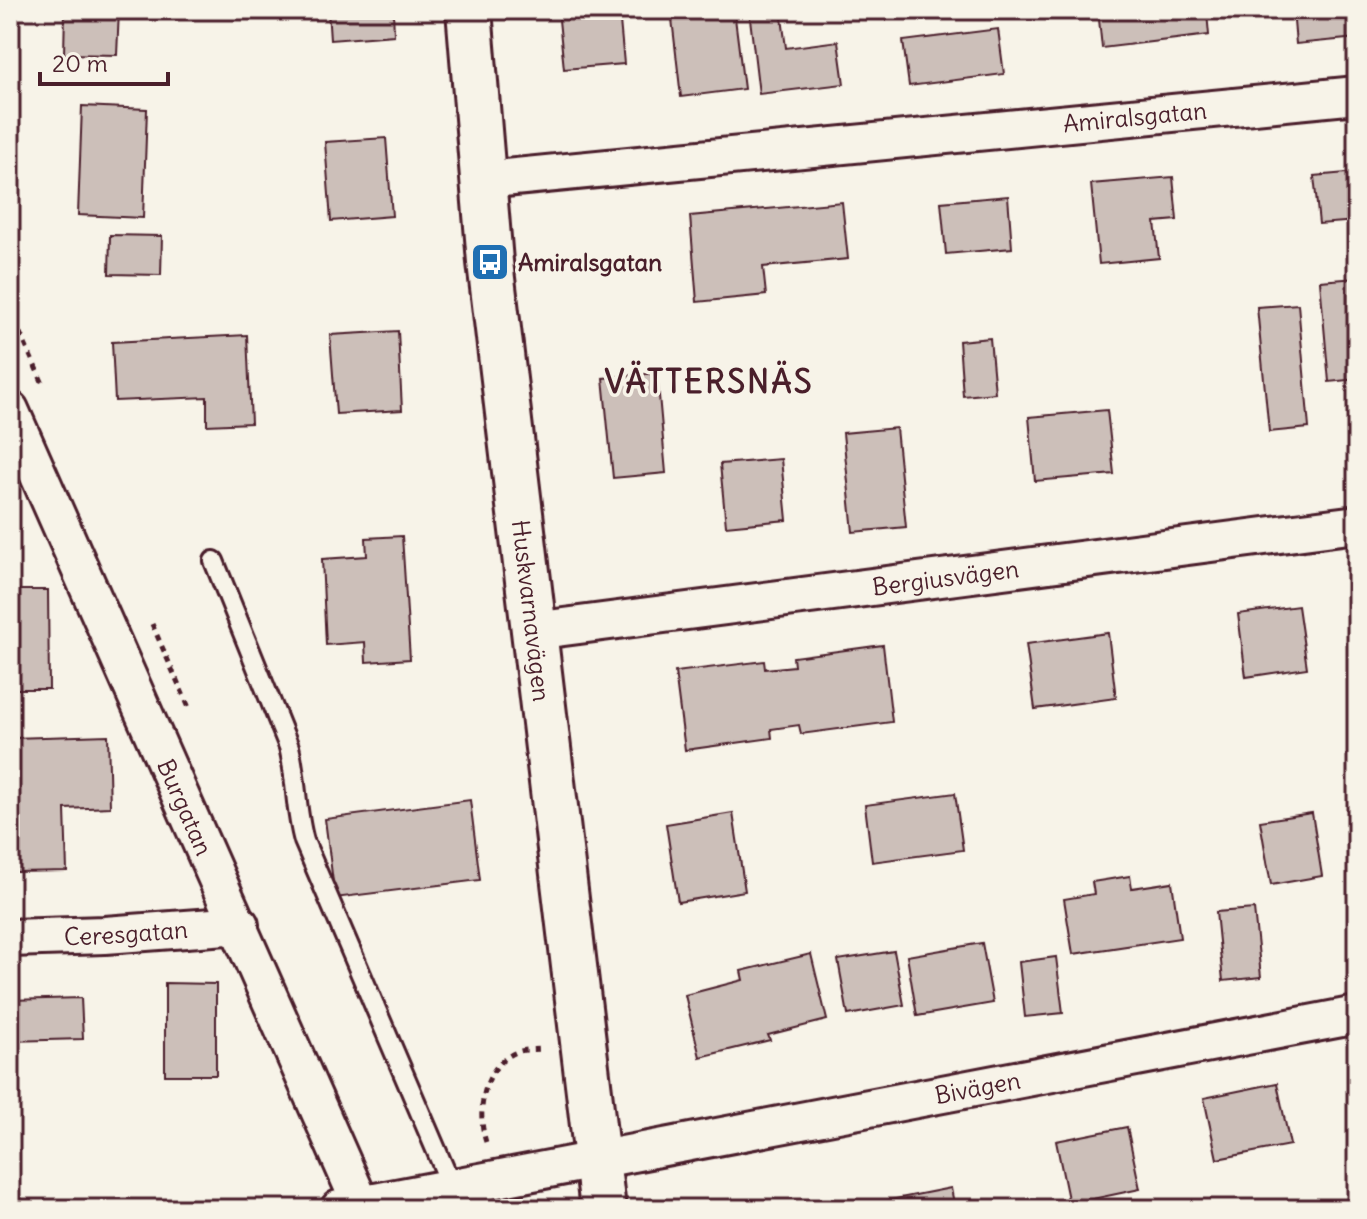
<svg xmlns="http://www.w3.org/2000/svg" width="1367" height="1219" font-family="Delius,sans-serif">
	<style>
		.building { fill: #ccbfb9; stroke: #4a1f2b; stroke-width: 2 }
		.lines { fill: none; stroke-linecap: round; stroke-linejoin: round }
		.lane-casing { stroke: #4a1f2b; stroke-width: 24 }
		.street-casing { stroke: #4a1f2b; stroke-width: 42 }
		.secondary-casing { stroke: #4a1f2b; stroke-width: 50 }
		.path { stroke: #4a1f2b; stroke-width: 5; stroke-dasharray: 6 6; stroke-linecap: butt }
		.lane { stroke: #f7f3e8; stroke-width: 18 }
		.street { stroke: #f7f3e8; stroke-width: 36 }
		.secondary { stroke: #f7f3e8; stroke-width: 44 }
		.labels { text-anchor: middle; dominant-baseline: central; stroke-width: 7; stroke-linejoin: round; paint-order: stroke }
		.street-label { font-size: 24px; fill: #4a1f2b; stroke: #f7f3e8 }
		.poi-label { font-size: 24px; font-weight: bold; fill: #4a1f2b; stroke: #f7f3e8; text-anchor: start }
		.district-label { font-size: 32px; font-weight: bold; letter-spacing: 2px; fill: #4a1f2b; stroke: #f7f3e8 }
	</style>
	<rect width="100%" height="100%" fill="#f7f3e8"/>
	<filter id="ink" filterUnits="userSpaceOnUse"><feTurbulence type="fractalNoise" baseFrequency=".0125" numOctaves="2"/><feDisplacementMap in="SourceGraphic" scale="16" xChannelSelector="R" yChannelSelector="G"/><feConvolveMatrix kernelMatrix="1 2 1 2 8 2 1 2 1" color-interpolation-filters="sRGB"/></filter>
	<g filter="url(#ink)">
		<!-- building -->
		<g class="building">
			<path d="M 65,10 L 119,10 L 117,55 L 64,54 Z"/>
			<path d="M 328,10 L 393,10 L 394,35 L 330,40 Z"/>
			<path d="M 558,10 L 619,10 L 624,64 L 564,69 Z"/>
			<path d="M 671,10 L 734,10 L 744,89 L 681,97 Z"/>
			<path d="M 749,10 L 781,10 L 786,48 L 838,41 L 844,84 L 759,94 Z"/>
			<path d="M 1098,10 L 1231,10 L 1232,11 L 1207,13 L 1209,35 L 1102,48 Z"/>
			<path d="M 1293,10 L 1357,10 L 1357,38 L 1296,44 Z"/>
			<path d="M 998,29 L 1004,74 L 909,86 L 903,41 Z"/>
			<path d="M 82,106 L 147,109 L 143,218 L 78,215 Z"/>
			<path d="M 386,138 L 392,216 L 331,221 L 325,142 Z"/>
			<path d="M 1357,172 L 1357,221 L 1319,224 L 1314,176 Z"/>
			<path d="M 1173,177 L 1177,220 L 1155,222 L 1159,258 L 1099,264 L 1091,184 Z"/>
			<path d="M 1008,196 L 1012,248 L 946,254 L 941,202 Z"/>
			<path d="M 842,202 L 848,259 L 763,267 L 766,295 L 697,302 L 690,216 Z"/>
			<path d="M 110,235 L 162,236 L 161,275 L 109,274 Z"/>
			<path d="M 1357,278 L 1357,379 L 1329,382 L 1320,281 Z"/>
			<path d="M 1298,304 L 1309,428 L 1269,432 L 1257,307 Z"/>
			<path d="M 398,331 L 402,410 L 336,414 L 330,335 Z"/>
			<path d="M 247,335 L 251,423 L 207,425 L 207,397 L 115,401 L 112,342 Z"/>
			<path d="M 990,338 L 995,393 L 963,396 L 959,341 Z"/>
			<path d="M 657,373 L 666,473 L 613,478 L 603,378 Z"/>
			<path d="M 1107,410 L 1114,474 L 1035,481 L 1029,417 Z"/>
			<path d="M 896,428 L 906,527 L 853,532 L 843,433 Z"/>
			<path d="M 781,459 L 787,520 L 726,526 L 720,464 Z"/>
			<path d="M 402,536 L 410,659 L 366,662 L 365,642 L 326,645 L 322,559 L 367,556 L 366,538 Z"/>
			<path d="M 10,590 L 48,590 L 49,689 L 10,689 Z"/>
			<path d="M 1298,606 L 1307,668 L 1246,677 L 1238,614 Z"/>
			<path d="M 1108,633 L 1116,698 L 1035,709 L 1026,644 Z"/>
			<path d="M 883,645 L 892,722 L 801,734 L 799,725 L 771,729 L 772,738 L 685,750 L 675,672 L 764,661 L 765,669 L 794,666 L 793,657 Z"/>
			<path d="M 108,735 L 110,807 L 65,809 L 67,871 L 16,872 L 13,738 Z"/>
			<path d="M 955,793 L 963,850 L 872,862 L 865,805 Z"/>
			<path d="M 470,800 L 480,880 L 335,898 L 325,819 Z"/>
			<path d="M 733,813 L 745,891 L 678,902 L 666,824 Z"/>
			<path d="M 1312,813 L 1322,876 L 1271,885 L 1260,821 Z"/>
			<path d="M 1130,876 L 1132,888 L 1172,882 L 1180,938 L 1073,954 L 1064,899 L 1094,894 L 1092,882 Z"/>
			<path d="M 1254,909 L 1261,977 L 1223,981 L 1216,912 Z"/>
			<path d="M 982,943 L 993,1003 L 917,1016 L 907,956 Z"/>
			<path d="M 894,951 L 904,1005 L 848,1015 L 838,960 Z"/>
			<path d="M 811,954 L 827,1020 L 768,1035 L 770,1040 L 700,1057 L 685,995 L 743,980 L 741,971 Z"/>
			<path d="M 1056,957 L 1063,1013 L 1025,1017 L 1019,962 Z"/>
			<path d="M 165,983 L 216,984 L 216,1075 L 165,1075 Z"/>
			<path d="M 81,998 L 83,1039 L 10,1041 L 10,1000 Z"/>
			<path d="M 1277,1083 L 1290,1145 L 1217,1159 L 1204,1098 Z"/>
			<path d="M 1127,1127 L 1140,1189 L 1069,1204 L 1056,1141 Z"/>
			<path d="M 951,1188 L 955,1209 L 876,1209 L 875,1203 Z"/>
		</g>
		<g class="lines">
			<defs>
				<path id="lane" d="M 214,561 L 289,747 C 297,779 295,809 304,841 L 452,1187"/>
				<g id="street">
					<path id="s1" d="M 484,180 L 1357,95"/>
					<path id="s2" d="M 10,410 L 361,1205"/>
					<path id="s3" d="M 533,631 L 1357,524"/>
					<path id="s4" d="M 10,938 L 105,935 L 240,925"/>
					<path id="s5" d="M 339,1209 L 1357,1015"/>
				</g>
				<g id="secondary">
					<path id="s6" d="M 469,10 L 490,262 L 603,1209"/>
				</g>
			</defs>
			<!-- lane casing -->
			<use href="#lane" class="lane-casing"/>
			<!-- street casing -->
			<use href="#street" class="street-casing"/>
			<!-- secondary casing -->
			<use href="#secondary" class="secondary-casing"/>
			<!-- path -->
			<g class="path">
				<path d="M 10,311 L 44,386"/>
				<path d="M 152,624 L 190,710"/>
				<path d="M 486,1142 C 476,1111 483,1065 517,1052 C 524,1049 535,1050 543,1049"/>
			</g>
			<!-- lane -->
			<use href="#lane" class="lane"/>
			<!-- street -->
			<use href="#street" class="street"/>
			<!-- secondary -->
			<use href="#secondary" class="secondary"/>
		</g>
	</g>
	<!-- icons -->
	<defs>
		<symbol id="bus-square" viewBox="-11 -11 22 22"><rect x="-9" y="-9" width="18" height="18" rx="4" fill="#1f6fb2" stroke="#f7f3e8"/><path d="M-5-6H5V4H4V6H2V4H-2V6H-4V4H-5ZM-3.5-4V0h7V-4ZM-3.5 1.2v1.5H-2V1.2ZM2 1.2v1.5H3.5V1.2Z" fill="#fff"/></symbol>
	</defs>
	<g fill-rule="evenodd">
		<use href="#bus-square" x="468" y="240" width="44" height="44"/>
	</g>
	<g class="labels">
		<!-- street labels -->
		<g class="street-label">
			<text stroke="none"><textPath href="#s1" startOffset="654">Amiralsgatan</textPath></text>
			<text stroke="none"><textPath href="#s3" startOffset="416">Bergiusvägen</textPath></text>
			<text stroke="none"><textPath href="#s6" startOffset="604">Huskvarnavägen</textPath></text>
			<text stroke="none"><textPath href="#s2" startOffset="434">Burgatan</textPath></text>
			<text stroke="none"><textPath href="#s4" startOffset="116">Ceresgatan</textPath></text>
			<text stroke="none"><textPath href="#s5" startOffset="650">Bivägen</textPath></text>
		</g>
		<!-- poi labels -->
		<g class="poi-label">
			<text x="518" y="262">Amiralsgatan</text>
		</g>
		<!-- district labels -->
		<g class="district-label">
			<text x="709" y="381">VÄTTERSNÄS</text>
		</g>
	</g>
	<!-- margin -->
	<rect width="1367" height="1219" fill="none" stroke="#f7f3e8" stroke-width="40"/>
	<rect x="20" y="20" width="1327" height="1179" fill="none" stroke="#4a1f2b" stroke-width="3" filter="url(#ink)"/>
	<!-- scale -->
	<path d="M40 72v12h128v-12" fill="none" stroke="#4a1f2b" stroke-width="4"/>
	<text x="52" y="72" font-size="24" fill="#4a1f2b" stroke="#f7f3e8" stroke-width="6" paint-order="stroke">20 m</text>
</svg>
